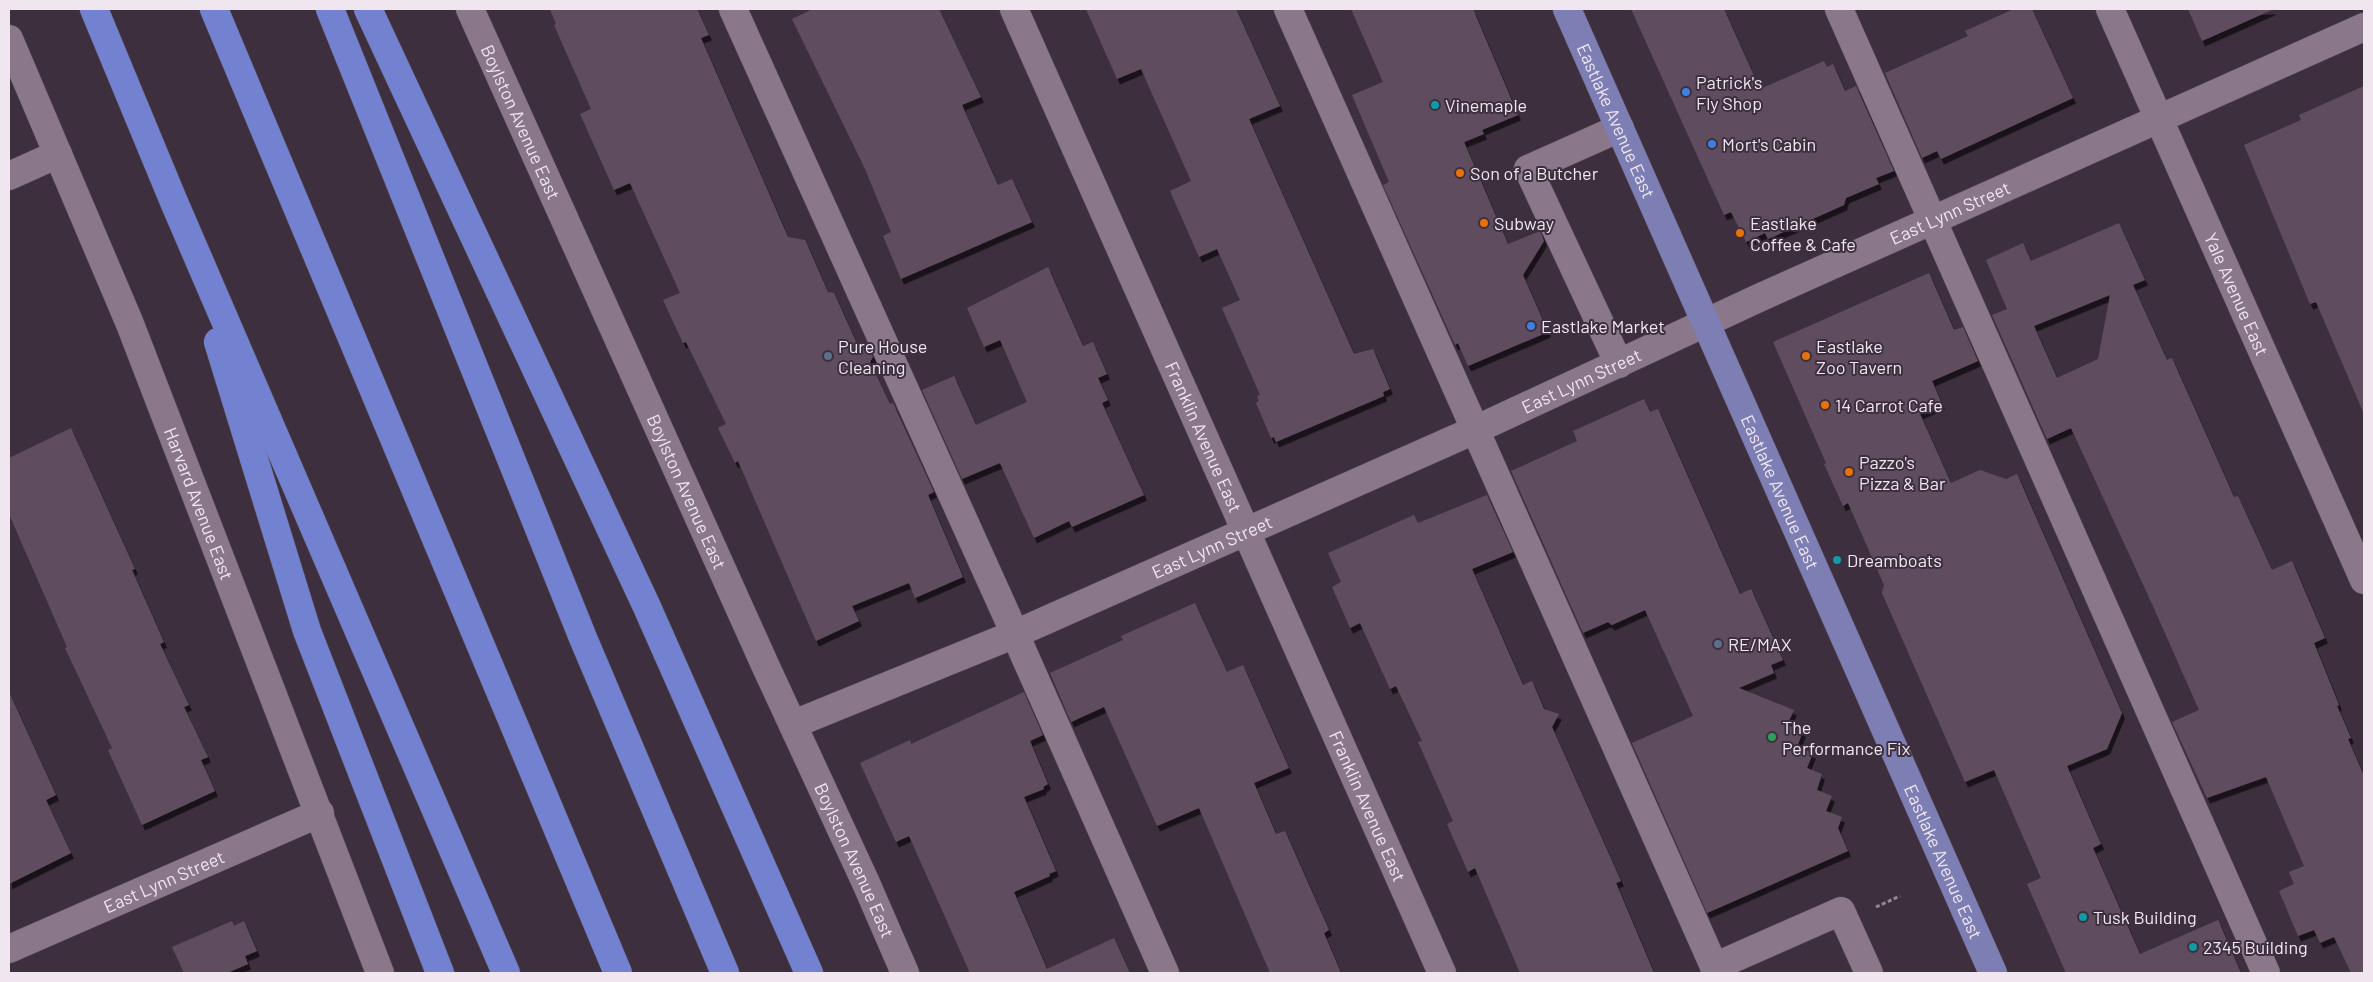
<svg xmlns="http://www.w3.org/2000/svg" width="2373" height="982" font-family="Barlow,sans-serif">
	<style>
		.building { fill: #5f4e5e; fill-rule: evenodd; filter: url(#shadow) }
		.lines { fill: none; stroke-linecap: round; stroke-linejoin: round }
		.minor-casing { stroke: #5a4d5a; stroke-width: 29 }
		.major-casing { stroke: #5a4d5a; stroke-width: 29 }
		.highway-casing { stroke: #5a4d5a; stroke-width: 29 }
		.path { stroke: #948794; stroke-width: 3; stroke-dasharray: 4 2.5; stroke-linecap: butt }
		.minor { stroke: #8a788a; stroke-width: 28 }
		.major { stroke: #7c7eb4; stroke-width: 28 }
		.highway { stroke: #7382d0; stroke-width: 28 }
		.shop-dot { fill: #3f7fe0; stroke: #3e2f3e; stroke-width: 2 }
		.culture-dot { fill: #0f9aa8; stroke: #3e2f3e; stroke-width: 2 }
		.food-dot { fill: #e8710a; stroke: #3e2f3e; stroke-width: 2 }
		.service-dot { fill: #5c6f8a; stroke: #3e2f3e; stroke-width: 2 }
		.leisure-dot { fill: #2e9e5b; stroke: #3e2f3e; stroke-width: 2 }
		.labels { text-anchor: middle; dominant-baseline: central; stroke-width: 4; stroke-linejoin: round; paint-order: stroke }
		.poi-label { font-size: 18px; fill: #f0e6f0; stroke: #3e2f3e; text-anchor: start }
		.street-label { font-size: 18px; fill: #f0e6f0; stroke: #3e2f3e }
	</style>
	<defs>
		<filter id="shadow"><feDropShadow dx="3" dy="5.5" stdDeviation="0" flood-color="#0009"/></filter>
	</defs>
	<rect width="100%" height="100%" fill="#3e2f3e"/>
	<!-- building -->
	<g class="building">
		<path d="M 550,9 L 697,9 L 709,35 L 701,38 L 788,237 L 805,240 L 828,292 L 834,293 L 858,346 L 869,348 L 873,357 L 870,362 L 890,404 L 893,403 L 934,492 L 928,495 L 963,577 L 915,598 L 909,583 L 852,606 L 859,621 L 816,641 L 738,461 L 735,463 L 718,428 L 726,424 L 686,342 L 683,343 L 663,300 L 680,293 L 630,183 L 614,190 L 580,114 L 591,109 L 554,25 L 556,24 Z"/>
		<path d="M 813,9 L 939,9 L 981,97 L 962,105 L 998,185 L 1012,179 L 1032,222 L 901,279 L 883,236 L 891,232 L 865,169 L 792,19 Z"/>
		<path d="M 1086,9 L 1236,9 L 1280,106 L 1249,119 L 1354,354 L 1373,349 L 1390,389 L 1383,392 L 1384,396 L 1276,442 L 1274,437 L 1271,438 L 1256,403 L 1259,401 L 1257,396 L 1260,395 L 1222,308 L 1240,300 L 1217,249 L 1199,257 L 1170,191 L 1191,181 L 1141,69 L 1117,79 Z"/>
		<path d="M 1351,9 L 1473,9 L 1518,115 L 1482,130 L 1484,134 L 1464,142 L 1508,244 L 1540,231 L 1544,241 L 1523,275 L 1548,332 L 1468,366 L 1458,343 L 1455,345 L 1383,185 L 1389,182 L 1352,95 L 1383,82 Z"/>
		<path d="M 1631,9 L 1724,9 L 1760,89 L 1824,61 L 1827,67 L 1833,64 L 1845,91 L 1856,86 L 1894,171 L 1876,178 L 1879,184 L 1846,198 L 1844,205 L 1768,239 L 1765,233 L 1746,242 L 1731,212 L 1724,215 Z"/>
		<path d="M 2014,9 L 2032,9 L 2073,98 L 1941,159 L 1937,151 L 1922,158 L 1885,73 L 1968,36 L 1965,31 Z"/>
		<path d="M 2188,9 L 2274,9 L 2202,41 Z"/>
		<path d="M 2364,86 L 2364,414 L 2316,302 L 2310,304 L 2244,145 L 2301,120 L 2299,115 Z"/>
		<path d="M 2119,223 L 2145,280 L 2133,285 L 2167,360 L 2172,358 L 2234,497 L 2238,496 L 2272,570 L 2292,561 L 2325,638 L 2314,643 L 2339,705 L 2337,706 L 2351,738 L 2348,739 L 2364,776 L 2364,973 L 2351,973 L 2334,937 L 2320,943 L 2314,930 L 2298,936 L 2279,891 L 2294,884 L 2289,872 L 2304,866 L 2266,777 L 2207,798 L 2172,722 L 2199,710 L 2152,604 L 2071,428 L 2047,439 L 1992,315 L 2007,309 L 1986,260 L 2023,243 L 2031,261 ZM 2110,295 L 2098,359 L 2057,378 L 2034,326 Z"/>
		<path d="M 1048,267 L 1083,346 L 1093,342 L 1107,374 L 1098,378 L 1108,400 L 1102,403 L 1144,495 L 1072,527 L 1069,521 L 1034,538 L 1000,463 L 962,479 L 922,390 L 954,376 L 976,425 L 1027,402 L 1000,340 L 984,347 L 967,308 Z"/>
		<path d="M 1929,273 L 1954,330 L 1963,327 L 1978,361 L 1932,381 L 1942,404 L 1920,414 L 1951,483 L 1980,470 L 2006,479 L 2017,474 L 2122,713 L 2107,749 L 2067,766 L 2101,844 L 2093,848 L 2140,954 L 2218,920 L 2241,973 L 2066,973 L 2027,884 L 2041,878 L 1994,770 L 1965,782 L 1882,593 L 1884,585 L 1848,503 L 1843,506 L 1824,464 L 1826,463 L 1773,342 Z"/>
		<path d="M 1644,399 L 1650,412 L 1658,409 L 1740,594 L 1751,589 L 1783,660 L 1771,665 L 1774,673 L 1739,688 L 1794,710 L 1787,725 L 1803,731 L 1797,747 L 1813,753 L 1807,768 L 1822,774 L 1817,790 L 1832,796 L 1826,811 L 1842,817 L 1838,828 L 1848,851 L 1707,913 L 1632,743 L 1693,716 L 1645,610 L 1612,625 L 1608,622 L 1583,633 L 1511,471 L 1577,441 L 1573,431 Z"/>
		<path d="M 71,428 L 135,569 L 132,570 L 164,642 L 160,644 L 189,705 L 184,707 L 208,757 L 201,760 L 215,791 L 142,825 L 108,750 L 112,748 L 65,648 L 67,647 L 9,514 L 9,458 Z"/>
		<path d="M 1487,495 L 1513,552 L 1472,569 L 1523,685 L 1532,681 L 1544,709 L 1559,714 L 1552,727 L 1621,881 L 1616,883 L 1654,973 L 1520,973 L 1475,868 L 1468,872 L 1447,824 L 1453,821 L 1418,742 L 1422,741 L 1396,686 L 1390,689 L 1360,623 L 1350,628 L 1332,587 L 1341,582 L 1328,553 L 1414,515 L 1418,523 Z"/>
		<path d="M 1195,603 L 1227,672 L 1243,665 L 1289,768 L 1254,783 L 1276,834 L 1285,831 L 1329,930 L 1324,933 L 1341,973 L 1270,973 L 1199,808 L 1157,826 L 1104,707 L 1071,722 L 1050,673 L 1123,640 L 1121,636 Z"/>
		<path d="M 9,692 L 56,795 L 46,800 L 71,853 L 9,884 Z"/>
		<path d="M 1024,692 L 1043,735 L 1030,741 L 1048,784 L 1043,787 L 1044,789 L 1024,797 L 1056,871 L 1049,874 L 1050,876 L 1014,892 L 1047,969 L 1114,938 L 1130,973 L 970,973 L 909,836 L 896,842 L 860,763 L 910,740 L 911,744 Z"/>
		<path d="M 232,921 L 234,926 L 244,921 L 257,951 L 245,956 L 248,964 L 227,973 L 184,973 L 172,947 Z"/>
	</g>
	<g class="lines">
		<defs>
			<g id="minor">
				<path id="s1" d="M 470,9 L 766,667 L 866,883 L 905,973"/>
				<path d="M 733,9 L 1015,634 L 1165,973"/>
				<path id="s2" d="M 1014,9 L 1442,973"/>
				<path d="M 1288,9 L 1717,973"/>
				<path d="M 1839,9 L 2266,973"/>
				<path id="s3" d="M 2110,9 L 2364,580"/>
				<path id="s4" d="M 9,39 L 130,324 L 380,973"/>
				<path d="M 9,176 L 58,154"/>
				<path d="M 1619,364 L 1528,169 L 1620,128"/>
				<path id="s5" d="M 794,724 L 1015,634 L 1477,429 L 1761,297 L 2364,27"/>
				<path id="s6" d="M 9,949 L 320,813"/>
				<path d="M 1714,967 L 1841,911 L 1869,973"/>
			</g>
			<g id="major">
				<path id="s7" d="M 1567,9 L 1993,973"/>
			</g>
			<g id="highway">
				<path d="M 94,9 L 174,202 L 506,973"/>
				<path d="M 214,9 L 618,973"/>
				<path d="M 330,9 L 583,638 L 725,973"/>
				<path d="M 368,9 L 647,607 L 809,973"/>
				<path d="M 218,342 L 307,631 L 440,973"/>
			</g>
		</defs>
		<!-- minor casing -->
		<use href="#minor" class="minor-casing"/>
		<!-- major casing -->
		<use href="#major" class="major-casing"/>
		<!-- highway casing -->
		<use href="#highway" class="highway-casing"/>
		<!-- path -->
		<path class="path" d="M 1876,907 L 1900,896"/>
		<!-- minor -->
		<use href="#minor" class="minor"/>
		<!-- major -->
		<use href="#major" class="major"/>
		<!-- highway -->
		<use href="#highway" class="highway"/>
	</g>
	<!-- markers -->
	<g class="shop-dot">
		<circle cx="1686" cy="92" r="5"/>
		<circle cx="1712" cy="144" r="5"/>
		<circle cx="1531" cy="326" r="5"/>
	</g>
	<g class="culture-dot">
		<circle cx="1435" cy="105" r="5"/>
		<circle cx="1837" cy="560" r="5"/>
		<circle cx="2083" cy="917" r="5"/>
		<circle cx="2193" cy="947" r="5"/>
	</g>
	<g class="food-dot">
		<circle cx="1460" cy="173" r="5"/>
		<circle cx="1484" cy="223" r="5"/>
		<circle cx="1740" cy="233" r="5"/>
		<circle cx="1806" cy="356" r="5"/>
		<circle cx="1825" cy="405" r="5"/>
		<circle cx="1849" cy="472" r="5"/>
	</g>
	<g class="service-dot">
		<circle cx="828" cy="356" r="5"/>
		<circle cx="1718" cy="644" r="5"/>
	</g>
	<circle class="leisure-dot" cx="1772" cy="737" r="5"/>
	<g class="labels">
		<!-- poi labels -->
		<g class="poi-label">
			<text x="1696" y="82">Patrick's<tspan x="1696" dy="21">Fly Shop</tspan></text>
			<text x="1445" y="105">Vinemaple</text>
			<text x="1722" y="144">Mort's Cabin</text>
			<text x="1470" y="173">Son of a Butcher</text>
			<text x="1494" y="223">Subway</text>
			<text x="1750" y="223">Eastlake<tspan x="1750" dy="21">Coffee &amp; Cafe</tspan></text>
			<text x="1541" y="326">Eastlake Market</text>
			<text x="838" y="346">Pure House<tspan x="838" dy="21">Cleaning</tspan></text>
			<text x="1816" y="346">Eastlake<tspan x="1816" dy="21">Zoo Tavern</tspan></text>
			<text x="1835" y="405">14 Carrot Cafe</text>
			<text x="1859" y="462">Pazzo's<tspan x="1859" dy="21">Pizza &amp; Bar</tspan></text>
			<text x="1847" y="560">Dreamboats</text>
			<text x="1728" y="644">RE/MAX</text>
			<text x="1782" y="727">The<tspan x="1782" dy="21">Performance Fix</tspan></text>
			<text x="2093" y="917">Tusk Building</text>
			<text x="2203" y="947">2345 Building</text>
		</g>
		<!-- street labels -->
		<g class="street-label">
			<text stroke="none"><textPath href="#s7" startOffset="122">Eastlake Avenue East</textPath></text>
			<text stroke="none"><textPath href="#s1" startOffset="124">Boylston Avenue East</textPath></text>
			<text stroke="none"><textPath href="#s5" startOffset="1264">East Lynn Street</textPath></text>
			<text stroke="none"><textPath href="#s3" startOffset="312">Yale Avenue East</textPath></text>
			<text stroke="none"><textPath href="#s5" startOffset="859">East Lynn Street</textPath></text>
			<text stroke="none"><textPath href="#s2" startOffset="468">Franklin Avenue East</textPath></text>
			<text stroke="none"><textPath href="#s1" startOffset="529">Boylston Avenue East</textPath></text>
			<text stroke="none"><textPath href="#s7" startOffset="528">Eastlake Avenue East</textPath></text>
			<text stroke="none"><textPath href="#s4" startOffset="502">Harvard Avenue East</textPath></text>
			<text stroke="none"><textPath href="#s5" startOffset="454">East Lynn Street</textPath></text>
			<text stroke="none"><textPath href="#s2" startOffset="872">Franklin Avenue East</textPath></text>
			<text stroke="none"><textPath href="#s1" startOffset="934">Boylston Avenue East</textPath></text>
			<text stroke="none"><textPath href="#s7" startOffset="932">Eastlake Avenue East</textPath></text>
			<text stroke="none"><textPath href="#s6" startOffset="169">East Lynn Street</textPath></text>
		</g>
	</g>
	<!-- border -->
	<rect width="2373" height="982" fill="none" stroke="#f0e6f0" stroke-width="20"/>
</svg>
